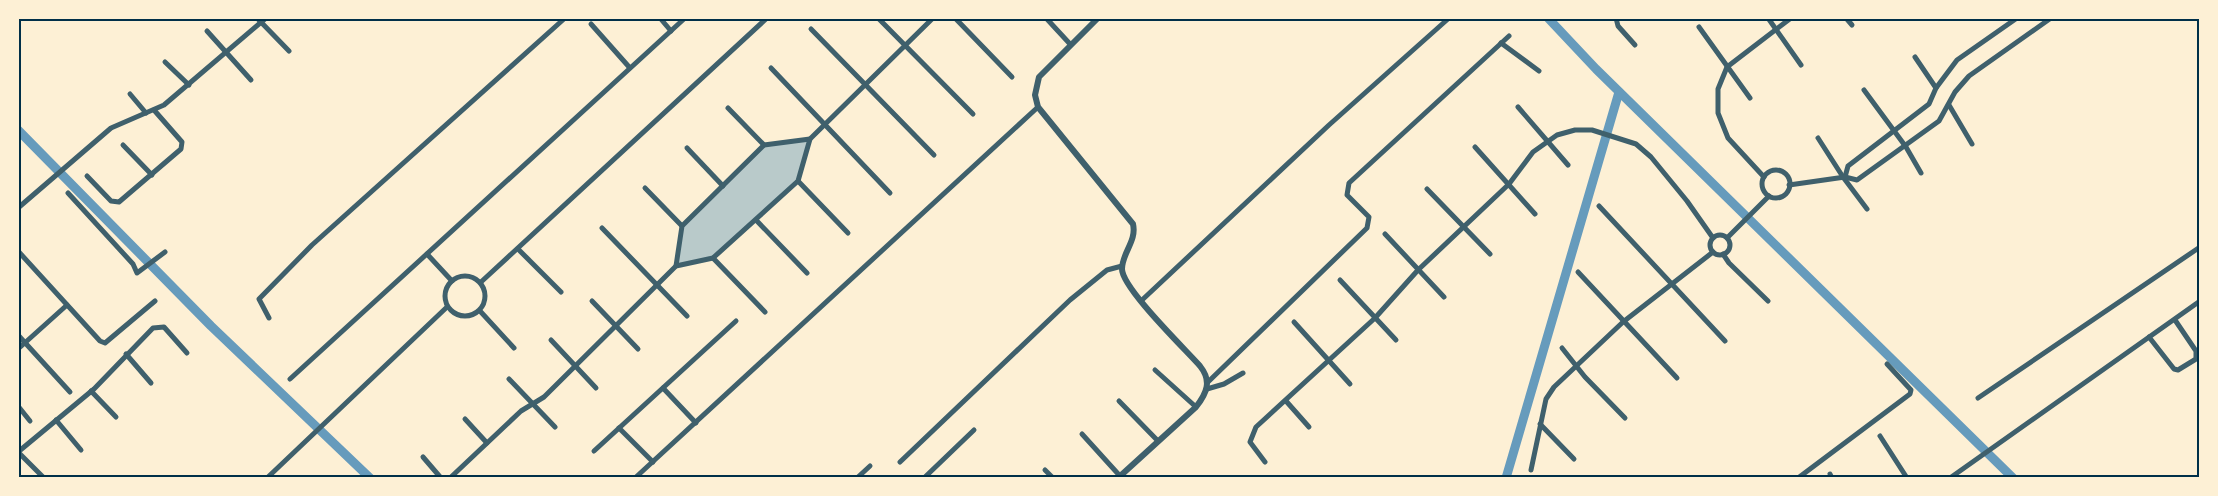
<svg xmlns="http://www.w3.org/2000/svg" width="2218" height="496" font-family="'Golos Text',sans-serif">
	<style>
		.green { fill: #b9caca }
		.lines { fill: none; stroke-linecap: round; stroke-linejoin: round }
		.canal { stroke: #669bbc; stroke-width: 9 }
		.minor { stroke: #3f606c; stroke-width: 5 }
		.tertiary { stroke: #3f606c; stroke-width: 6 }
		.neatline { fill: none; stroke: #003049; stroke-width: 2 }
	</style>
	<rect width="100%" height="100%" fill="#fdf0d5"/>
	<!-- green -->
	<path class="green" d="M 810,139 L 798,181 L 713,258 L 676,266 L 682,226 L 764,145 Z"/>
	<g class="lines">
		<!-- canal -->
		<g class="canal">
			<path d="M 1548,18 L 1596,69 L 2013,478"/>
			<path d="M 18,130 L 211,326 L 370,478"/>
			<path d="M 1506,478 L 1619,92"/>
		</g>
		<!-- minor -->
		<g class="minor">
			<path d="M 257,18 L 289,51"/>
			<path d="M 660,18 L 671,31"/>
			<path d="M 878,18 L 973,114"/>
			<path d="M 955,18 L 1012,77"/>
			<path d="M 1046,18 L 1070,44"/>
			<path d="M 1616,18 L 1618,26 L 1635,45"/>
			<path d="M 1768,18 L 1801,65"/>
			<path d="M 1846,18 L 1852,25"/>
			<path d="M 591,24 L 630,68"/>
			<path d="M 1699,27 L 1750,98"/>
			<path d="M 811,29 L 934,155"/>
			<path d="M 207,31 L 251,80"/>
			<path d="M 1501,43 L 1539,71"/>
			<path d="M 1915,57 L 1936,88"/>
			<path d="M 165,62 L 189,85"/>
			<path d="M 771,68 L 890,193"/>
			<path d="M 1864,90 L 1906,147 L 1921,173"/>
			<path d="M 130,94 L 146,113"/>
			<path d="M 1949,105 L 1972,144"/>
			<path d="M 1518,107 L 1568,165"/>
			<path d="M 728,108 L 764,145"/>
			<path d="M 1818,138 L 1843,177 L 1867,209"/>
			<path d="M 123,145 L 152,175"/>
			<path d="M 1475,147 L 1535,214"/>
			<path d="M 687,148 L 723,186"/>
			<circle cx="1776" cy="184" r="14"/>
			<path d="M 87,176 L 111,201 L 119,202 L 181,149 L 182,142 L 154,110"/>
			<path d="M 1764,177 L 1728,138 L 1718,113 L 1718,89 L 1727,67 L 1791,18"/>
			<path d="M 1845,177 L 1848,166 L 1929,104 L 1936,88 L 1957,60 L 2017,18"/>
			<path d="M 798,181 L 848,233"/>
			<path d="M 1789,185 L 1845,177 L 1857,180 L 1939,121 L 1955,92 L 1969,76 L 2051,18"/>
			<path d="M 645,188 L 682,226"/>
			<path d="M 1427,189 L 1490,254"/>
			<path d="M 68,193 L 133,264 L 137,273 L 165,252"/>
			<path d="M 1599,206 L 1725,341"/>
			<path d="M 18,208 L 111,128 L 164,105 L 266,18"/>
			<path d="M 756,220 L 807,273"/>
			<path d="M 602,228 L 687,316"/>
			<path d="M 1385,234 L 1444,297"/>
			<circle cx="1720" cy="245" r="10"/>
			<path d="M 1727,238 L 1769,196"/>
			<path d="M 518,249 L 561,292"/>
			<path d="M 18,251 L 100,341 L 105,343 L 155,301"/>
			<path d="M 427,254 L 452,281"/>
			<path d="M 1723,254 L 1729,263 L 1768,301"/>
			<path d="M 713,258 L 765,312"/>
			<path d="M 676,266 L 682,226 L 764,145 L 810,139"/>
			<path d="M 1578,272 L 1677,378"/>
			<circle cx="465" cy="296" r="20"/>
			<path d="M 1340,280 L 1396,340"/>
			<path d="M 481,282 L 767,18"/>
			<path d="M 592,301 L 638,349"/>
			<path d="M 1141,301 L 1329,125 L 1449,18"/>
			<path d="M 480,311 L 514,348"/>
			<path d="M 269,318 L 259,299 L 312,245 L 565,18"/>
			<path d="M 1294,322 L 1350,384"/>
			<path d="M 18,335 L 70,392"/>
			<path d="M 2149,337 L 2174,369 L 2178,370 L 2196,359 L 2196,351 L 2175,320"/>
			<path d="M 551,340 L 596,388"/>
			<path d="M 1562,348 L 1585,377 L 1625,418"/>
			<path d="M 18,349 L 67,305"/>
			<path d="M 126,354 L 151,383"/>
			<path d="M 1155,370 L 1196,407"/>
			<path d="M 290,379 L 685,18"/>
			<path d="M 509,379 L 555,427"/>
			<path d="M 1208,382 L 1367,228 L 1369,217 L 1347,195 L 1349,183 L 1509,36"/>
			<path d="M 663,388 L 696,423"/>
			<path d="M 1207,389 L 1224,384 L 1243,373"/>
			<path d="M 91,391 L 116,417"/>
			<path d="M 1978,398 L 2200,247"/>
			<path d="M 1119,401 L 1158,441"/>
			<path d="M 1286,401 L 1309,427"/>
			<path d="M 18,406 L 30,421"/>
			<path d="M 465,419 L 487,443"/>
			<path d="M 56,420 L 81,450"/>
			<path d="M 1540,424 L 1574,459"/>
			<path d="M 619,428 L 653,462"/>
			<path d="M 1082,434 L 1120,476"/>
			<path d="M 1880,436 L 1907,478"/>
			<path d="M 594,451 L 736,321"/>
			<path d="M 18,452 L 94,389 L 153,328 L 164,327 L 187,353"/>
			<path d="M 18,452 L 44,478"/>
			<path d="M 423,457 L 441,478"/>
			<path d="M 900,462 L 1070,300 L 1107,270 L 1122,266"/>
			<path d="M 1265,462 L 1250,442 L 1256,427 L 1375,318 L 1418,270 L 1509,184 L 1533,152 L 1557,135 L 1575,130 L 1592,130 L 1636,144 L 1651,157 L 1687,201 L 1713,238"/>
			<path d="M 1045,470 L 1053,478"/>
			<path d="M 1531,470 L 1546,399 L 1554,387 L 1623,322 L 1713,252"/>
			<path d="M 1830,474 L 1832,478"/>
			<path d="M 267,478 L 447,307"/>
			<path d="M 450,478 L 521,411 L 544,397 L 676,266 L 713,258 L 798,181 L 810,139 L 933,18"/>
			<path d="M 635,478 L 1038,107"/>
			<path d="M 857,478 L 870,466"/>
			<path d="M 924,478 L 974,430"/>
			<path d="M 1798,478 L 1910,394 L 1911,390 L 1887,364"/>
			<path d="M 1950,478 L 2200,301"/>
		</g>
		<!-- tertiary -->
		<path class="tertiary" d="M 1098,18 L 1039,77 L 1035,95 L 1038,107 L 1133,224 C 1137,241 1122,253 1122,269 C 1122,288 1185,349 1200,366 C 1212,381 1207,393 1196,407 L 1118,478"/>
	</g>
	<!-- border -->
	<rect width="2218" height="496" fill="none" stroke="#fdf0d5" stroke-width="39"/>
	<rect x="20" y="20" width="2178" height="456" class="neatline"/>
</svg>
